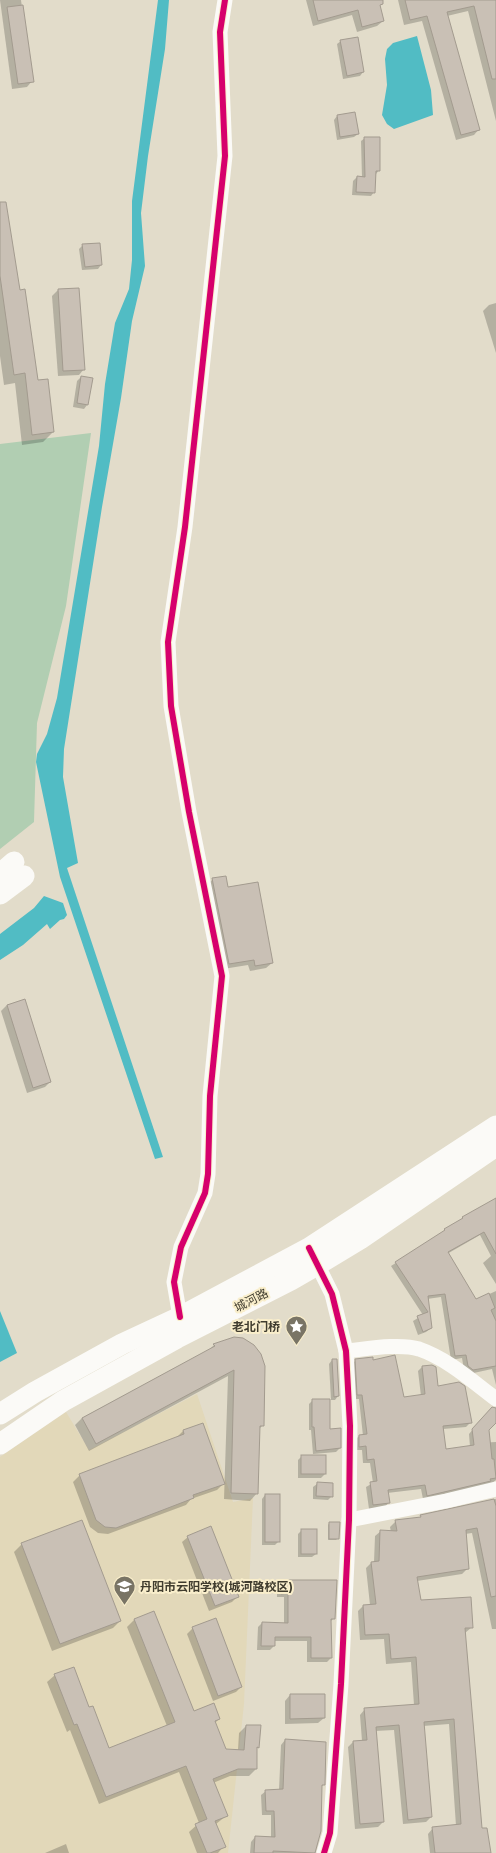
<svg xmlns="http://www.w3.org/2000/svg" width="496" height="1853" font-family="Inter,'Noto Sans SC',sans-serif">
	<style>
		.built { fill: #e2d8b9 }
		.green { fill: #b1ceb2 }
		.water { fill: #51bcc4 }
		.shadow { fill: #0003 }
		.building { fill: #c9c0b5; stroke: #a39b8f }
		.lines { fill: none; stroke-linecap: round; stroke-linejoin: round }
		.street { stroke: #fbfaf7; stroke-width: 15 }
		.secondary { stroke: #fbfaf7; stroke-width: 21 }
		.cycleway-casing { stroke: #f9eecb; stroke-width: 8 }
		.cycleway { stroke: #d6006c; stroke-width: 6 }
		.labels { text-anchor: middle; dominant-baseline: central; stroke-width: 4; stroke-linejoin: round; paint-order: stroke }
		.street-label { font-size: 12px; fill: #403c2e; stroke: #f9eecb }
		.poi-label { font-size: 12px; font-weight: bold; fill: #403c2e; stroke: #f9eecb; text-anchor: end }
	</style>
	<rect width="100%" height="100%" fill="#e2dcca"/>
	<!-- built -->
	<path class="built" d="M 197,1394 L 233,1502 L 253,1498 L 244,1704 L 228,1853 L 0,1853 L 0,1457 L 66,1412 L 89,1450 Z"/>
	<!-- green -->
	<path class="green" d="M 91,433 L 66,606 L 37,723 L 34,822 L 0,849 L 0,444 Z"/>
	<!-- water -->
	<g class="water">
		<path d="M 158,0 L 169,0 L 165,49 L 148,156 L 141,213 L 145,266 L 132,321 L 121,398 L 102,507 L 64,749 L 63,777 L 78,863 L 67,868 L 163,1157 L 155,1159 L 60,877 L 36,762 L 37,754 L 47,734 L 57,698 L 99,446 L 105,384 L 115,323 L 129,289 L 132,260 L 132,201 Z"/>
		<path d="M 417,36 L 431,90 L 433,115 L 394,129 L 387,124 L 382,115 L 387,85 L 385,59 L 387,49 L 393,43 Z"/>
		<path d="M 44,896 L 63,903 L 67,915 L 64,919 L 60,920 L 50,929 L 47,924 L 23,945 L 0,960 L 0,934 L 34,908 Z"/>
		<path d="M 0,1311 L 17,1353 L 0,1362 Z"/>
	</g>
	<!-- shadow -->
	<g class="shadow">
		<path d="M 0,0 L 21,0 L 32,81 L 27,87 L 12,89 Z"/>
		<path d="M 306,0 L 377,0 L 383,21 L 377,26 L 357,32 L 352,15 L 313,26 Z"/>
		<path d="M 398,0 L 496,0 L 496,121 L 468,11 L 447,16 L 479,129 L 474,135 L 456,140 L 422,21 L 404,25 Z"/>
		<path d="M 341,41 L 363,72 L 360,76 L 343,79 L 337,44 Z"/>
		<path d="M 337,116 L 358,134 L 354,137 L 337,140 L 334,120 Z"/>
		<path d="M 365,138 L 379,170 L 376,174 L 374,192 L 371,196 L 352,195 L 353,181 L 357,177 L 362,178 L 361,141 Z"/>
		<path d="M 0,207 L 19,291 L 37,381 L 53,432 L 43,442 L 22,445 L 15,383 L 4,385 L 0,356 Z"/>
		<path d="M 83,245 L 101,265 L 98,269 L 82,270 L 79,249 Z"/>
		<path d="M 58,290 L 84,369 L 79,375 L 58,376 L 52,296 Z"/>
		<path d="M 496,303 L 496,353 L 483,311 L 489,305 Z"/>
		<path d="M 81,377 L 87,405 L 84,409 L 73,407 L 77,381 Z"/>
		<path d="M 213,879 L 227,888 L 272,963 L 266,968 L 250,971 L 248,965 L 223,969 L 207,885 Z"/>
		<path d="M 24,1000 L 50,1082 L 45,1087 L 27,1093 L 1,1011 L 7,1005 Z"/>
		<path d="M 496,1199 L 496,1284 L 483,1263 L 491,1256 L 480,1235 L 447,1254 L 476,1300 L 496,1291 L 496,1385 L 492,1369 L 469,1374 L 464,1370 L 462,1358 L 451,1360 L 441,1297 L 427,1299 L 431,1328 L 426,1332 L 418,1335 L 413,1321 L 423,1315 L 391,1266 L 441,1234 L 463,1218 Z"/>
		<path d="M 234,1338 L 263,1425 L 259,1429 L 257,1493 L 250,1501 L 224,1499 L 228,1376 L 89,1451 L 75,1425 L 82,1418 L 207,1352 L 214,1345 Z"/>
		<path d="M 332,1360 L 338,1396 L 335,1400 L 331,1400 L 329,1364 Z"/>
		<path d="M 356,1360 L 372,1361 L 403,1398 L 421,1396 L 418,1371 L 422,1367 L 438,1387 L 470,1423 L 466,1427 L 443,1429 L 445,1450 L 470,1447 L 469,1434 L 487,1413 L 496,1413 L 496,1421 L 476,1443 L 496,1442 L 496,1480 L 491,1484 L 423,1499 L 421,1489 L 387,1493 L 389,1502 L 385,1507 L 369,1509 L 366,1487 L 373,1483 L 370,1463 L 363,1463 L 362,1450 L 355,1450 L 355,1440 L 359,1436 L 363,1436 L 359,1399 L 354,1399 L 352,1364 Z"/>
		<path d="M 313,1400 L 331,1400 L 329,1400 L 329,1430 L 340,1448 L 336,1452 L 313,1454 L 311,1430 L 309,1430 L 309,1404 Z"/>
		<path d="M 203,1424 L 224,1483 L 217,1490 L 191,1499 L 186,1505 L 108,1534 L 98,1533 L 90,1527 L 73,1482 L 80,1475 L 176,1438 L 183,1431 Z"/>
		<path d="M 302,1456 L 325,1474 L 321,1478 L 298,1478 L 298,1460 Z"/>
		<path d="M 317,1484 L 332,1496 L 328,1500 L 313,1499 L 313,1487 Z"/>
		<path d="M 265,1495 L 279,1541 L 275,1545 L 262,1545 L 262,1499 Z"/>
		<path d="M 496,1499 L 496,1629 L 492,1629 L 472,1533 L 465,1534 L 468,1568 L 462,1574 L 417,1581 L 420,1602 L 472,1627 L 465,1633 L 481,1830 L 490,1853 L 430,1853 L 428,1834 L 433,1828 L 456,1826 L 449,1724 L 423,1726 L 431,1817 L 426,1822 L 403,1824 L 394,1730 L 375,1731 L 383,1822 L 378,1827 L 355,1829 L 348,1747 L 353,1742 L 362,1741 L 360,1715 L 365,1709 L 414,1705 L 411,1662 L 386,1664 L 384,1639 L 360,1640 L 358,1611 L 363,1606 L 370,1605 L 366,1568 L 371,1563 L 374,1562 L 375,1536 L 381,1531 L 391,1532 L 390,1527 L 396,1521 L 419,1518 Z"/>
		<path d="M 329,1523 L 338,1538 L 336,1540 L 328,1540 L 328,1525 Z"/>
		<path d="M 302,1530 L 316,1554 L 312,1557 L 298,1557 L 298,1534 Z"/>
		<path d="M 188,1537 L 238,1596 L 232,1602 L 209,1611 L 182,1542 Z"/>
		<path d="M 22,1544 L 120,1621 L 113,1628 L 52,1651 L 14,1552 Z"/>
		<path d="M 282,1581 L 334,1618 L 330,1622 L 331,1658 L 327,1662 L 307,1662 L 307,1641 L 274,1641 L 274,1646 L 270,1650 L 257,1650 L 258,1627 L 262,1623 L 284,1624 L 284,1597 L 277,1597 L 277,1585 Z"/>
		<path d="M 135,1619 L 193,1713 L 219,1719 L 215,1723 L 225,1750 L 238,1750 L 239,1733 L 246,1726 L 259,1726 L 259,1747 L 256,1749 L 256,1769 L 249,1776 L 230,1776 L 213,1783 L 226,1816 L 216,1824 L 224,1846 L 218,1853 L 197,1853 L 189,1832 L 199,1823 L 179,1772 L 99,1804 L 70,1730 L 67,1732 L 47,1682 L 55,1675 L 89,1709 L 109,1749 L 167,1726 L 127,1627 Z"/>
		<path d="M 193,1628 L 241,1687 L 236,1692 L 213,1701 L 187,1634 Z"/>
		<path d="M 290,1695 L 324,1718 L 318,1723 L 285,1724 L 285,1701 Z"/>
		<path d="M 285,1740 L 324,1784 L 321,1787 L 320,1831 L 315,1853 L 250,1853 L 251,1842 L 255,1837 L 271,1837 L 271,1815 L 262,1815 L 261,1795 L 266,1791 L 279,1790 L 281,1745 Z"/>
		<path d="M 66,1844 L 69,1853 L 45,1853 Z"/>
	</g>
	<!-- building -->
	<g class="building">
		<path d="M 313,0 L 383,0 L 383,4 L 380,5 L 384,21 L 362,27 L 358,10 L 318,21 Z"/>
		<path d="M 405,0 L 496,0 L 496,79 L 492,79 L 474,6 L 447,12 L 480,130 L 461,135 L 427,16 L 410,20 Z"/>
		<path d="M 23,5 L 34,82 L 18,84 L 7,7 Z"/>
		<path d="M 358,37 L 364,72 L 347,76 L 340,40 Z"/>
		<path d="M 355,112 L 359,134 L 340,137 L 337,115 Z"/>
		<path d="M 364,137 L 380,137 L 380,171 L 376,171 L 375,193 L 356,192 L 357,176 L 365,177 Z"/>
		<path d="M 0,202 L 6,202 L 20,290 L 25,289 L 38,380 L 48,379 L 54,432 L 32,435 L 25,373 L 14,375 L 0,276 Z"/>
		<path d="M 100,243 L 102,265 L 85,267 L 82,244 Z"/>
		<path d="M 79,288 L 85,370 L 63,371 L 58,289 Z"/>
		<path d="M 81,376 L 93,378 L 88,405 L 77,403 Z"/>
		<path d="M 226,876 L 228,887 L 258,882 L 273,963 L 255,966 L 254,960 L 229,964 L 212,878 Z"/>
		<path d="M 25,999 L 51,1082 L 33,1088 L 7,1005 Z"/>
		<path d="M 496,1198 L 496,1254 L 484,1232 L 448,1252 L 476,1299 L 489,1293 L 495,1308 L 491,1310 L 496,1321 L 496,1366 L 473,1370 L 468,1366 L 466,1355 L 455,1356 L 445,1294 L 428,1296 L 432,1328 L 423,1332 L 417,1316 L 428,1312 L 395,1262 L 445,1230 L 444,1229 L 463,1218 L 462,1217 Z"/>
		<path d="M 234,1337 L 243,1338 L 254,1345 L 261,1354 L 265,1366 L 264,1426 L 260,1426 L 258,1494 L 231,1493 L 234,1370 L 96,1444 L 82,1418 L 215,1346 L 213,1344 Z"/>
		<path d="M 395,1355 L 404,1397 L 425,1394 L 422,1366 L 432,1365 L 436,1367 L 438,1386 L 459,1382 L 465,1386 L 472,1423 L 443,1426 L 446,1449 L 474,1445 L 472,1429 L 492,1407 L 496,1408 L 496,1423 L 489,1430 L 492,1459 L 494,1459 L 496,1478 L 490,1479 L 491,1481 L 427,1496 L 425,1485 L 388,1490 L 390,1503 L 373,1505 L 370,1482 L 377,1481 L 374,1459 L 367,1460 L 366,1446 L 359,1447 L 359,1435 L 367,1434 L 362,1395 L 357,1395 L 355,1359 L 373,1357 L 373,1360 Z"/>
		<path d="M 332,1359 L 337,1359 L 339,1396 L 334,1397 Z"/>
		<path d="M 312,1399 L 330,1399 L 330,1429 L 341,1428 L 341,1448 L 316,1451 L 314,1427 L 312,1427 Z"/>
		<path d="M 203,1423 L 225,1484 L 193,1495 L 194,1498 L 116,1528 L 105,1527 L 96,1520 L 79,1474 L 184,1434 L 183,1430 Z"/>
		<rect x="301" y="1455" width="25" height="19"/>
		<path d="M 317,1482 L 333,1483 L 333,1497 L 316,1496 Z"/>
		<rect x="265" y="1494" width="15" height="48"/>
		<path d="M 494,1499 L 496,1506 L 496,1596 L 491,1597 L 477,1528 L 466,1530 L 469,1569 L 417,1577 L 421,1600 L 471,1597 L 473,1628 L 465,1628 L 482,1828 L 487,1828 L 491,1853 L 435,1853 L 432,1827 L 461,1824 L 454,1719 L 424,1722 L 432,1817 L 408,1820 L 399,1725 L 376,1727 L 384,1822 L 360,1824 L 353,1741 L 367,1740 L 364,1708 L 419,1704 L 416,1657 L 391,1659 L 389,1634 L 365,1635 L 363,1605 L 376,1604 L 371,1562 L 379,1561 L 380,1530 L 397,1531 L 395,1520 L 421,1517 L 420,1515 Z"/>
		<path d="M 82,1520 L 121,1621 L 60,1644 L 21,1543 Z"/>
		<path d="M 329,1522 L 340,1522 L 339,1539 L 329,1539 Z"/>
		<path d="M 211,1526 L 239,1597 L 215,1606 L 187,1536 Z"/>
		<rect x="301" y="1529" width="16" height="25"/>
		<path d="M 281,1580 L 337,1580 L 335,1619 L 331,1619 L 332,1658 L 311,1658 L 311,1637 L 275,1637 L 275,1646 L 261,1646 L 262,1622 L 288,1623 L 288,1593 L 281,1594 Z"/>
		<path d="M 154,1611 L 194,1711 L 214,1703 L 220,1719 L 215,1721 L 226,1749 L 244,1750 L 246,1725 L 261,1725 L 259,1748 L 257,1747 L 257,1769 L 238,1769 L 213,1779 L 228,1816 L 215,1821 L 226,1847 L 210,1853 L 207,1853 L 195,1824 L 207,1819 L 186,1766 L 106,1797 L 77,1724 L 74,1725 L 54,1674 L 74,1667 L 89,1707 L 93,1706 L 109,1748 L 175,1722 L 134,1619 Z"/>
		<path d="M 216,1618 L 242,1687 L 218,1696 L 192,1627 Z"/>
		<path d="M 290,1694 L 325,1694 L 325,1718 L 290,1719 Z"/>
		<path d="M 285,1739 L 326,1742 L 325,1785 L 322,1785 L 321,1831 L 315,1853 L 273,1851 L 273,1853 L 254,1853 L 255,1836 L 275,1837 L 274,1811 L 266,1811 L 265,1790 L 283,1789 Z"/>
	</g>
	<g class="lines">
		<!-- street -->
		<g class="street">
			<path d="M 313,1256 L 332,1294 L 346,1351 L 350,1426 L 349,1520 L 341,1684 L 330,1833 L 324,1853"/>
			<path d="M 180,1317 L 174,1282 L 181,1247 L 205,1193 L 208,1174 L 210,1096 L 222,976 L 189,812 L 171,706 L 168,642 L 185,527 L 225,156 L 220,32 L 225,0"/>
			<path d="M 346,1351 C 366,1349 400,1343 419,1349 C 448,1359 472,1381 496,1399"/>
			<path d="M 349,1520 L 446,1501 L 496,1489"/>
		</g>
		<!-- secondary -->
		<g class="secondary">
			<path d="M 0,874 L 14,862"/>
			<path d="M 0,894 L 24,876"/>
			<path d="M 0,1414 L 35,1392 L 122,1344 L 180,1317 L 309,1248 L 496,1126"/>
			<path d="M 0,1444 L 63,1401 L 177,1338 L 291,1280 L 317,1265 L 360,1239 L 496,1146"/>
		</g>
		<defs>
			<g id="cycleway">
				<path d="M 309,1248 L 332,1294 L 346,1351 L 350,1426 L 349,1520 L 341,1684 L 330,1833 L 324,1853"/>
				<path d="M 180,1317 L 174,1282 L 181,1247 L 205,1193 L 208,1174 L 210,1096 L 222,976 L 189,812 L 171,706 L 168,642 L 185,527 L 225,156 L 220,32 L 225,0"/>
			</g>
		</defs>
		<!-- cycleway casing -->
		<use href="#cycleway" class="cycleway-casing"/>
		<!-- cycleway -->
		<use href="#cycleway" class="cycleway"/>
	</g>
	<!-- icons -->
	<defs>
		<symbol id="sight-pin" viewBox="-11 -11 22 30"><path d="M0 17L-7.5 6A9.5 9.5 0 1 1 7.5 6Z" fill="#797465" stroke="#f9eecb"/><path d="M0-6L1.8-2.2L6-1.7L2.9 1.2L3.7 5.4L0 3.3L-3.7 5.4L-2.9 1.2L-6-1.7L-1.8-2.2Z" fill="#fff"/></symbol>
		<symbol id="school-pin" viewBox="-11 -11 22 30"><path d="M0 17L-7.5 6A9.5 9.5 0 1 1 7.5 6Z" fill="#797465" stroke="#f9eecb"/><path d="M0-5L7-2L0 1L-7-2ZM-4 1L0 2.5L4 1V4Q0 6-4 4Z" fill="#fff"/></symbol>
	</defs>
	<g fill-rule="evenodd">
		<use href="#sight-pin" x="284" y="1314" width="25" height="34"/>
		<use href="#school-pin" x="112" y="1574" width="25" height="34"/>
	</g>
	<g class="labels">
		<!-- street labels -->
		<g class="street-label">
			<text transform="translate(251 1300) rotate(-27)">城河路</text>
		</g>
		<!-- poi labels -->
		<g class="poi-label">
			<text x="280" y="1326">老北门桥</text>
			<text x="140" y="1586" text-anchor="start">丹阳市云阳学校(城河路校区)</text>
		</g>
	</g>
</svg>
